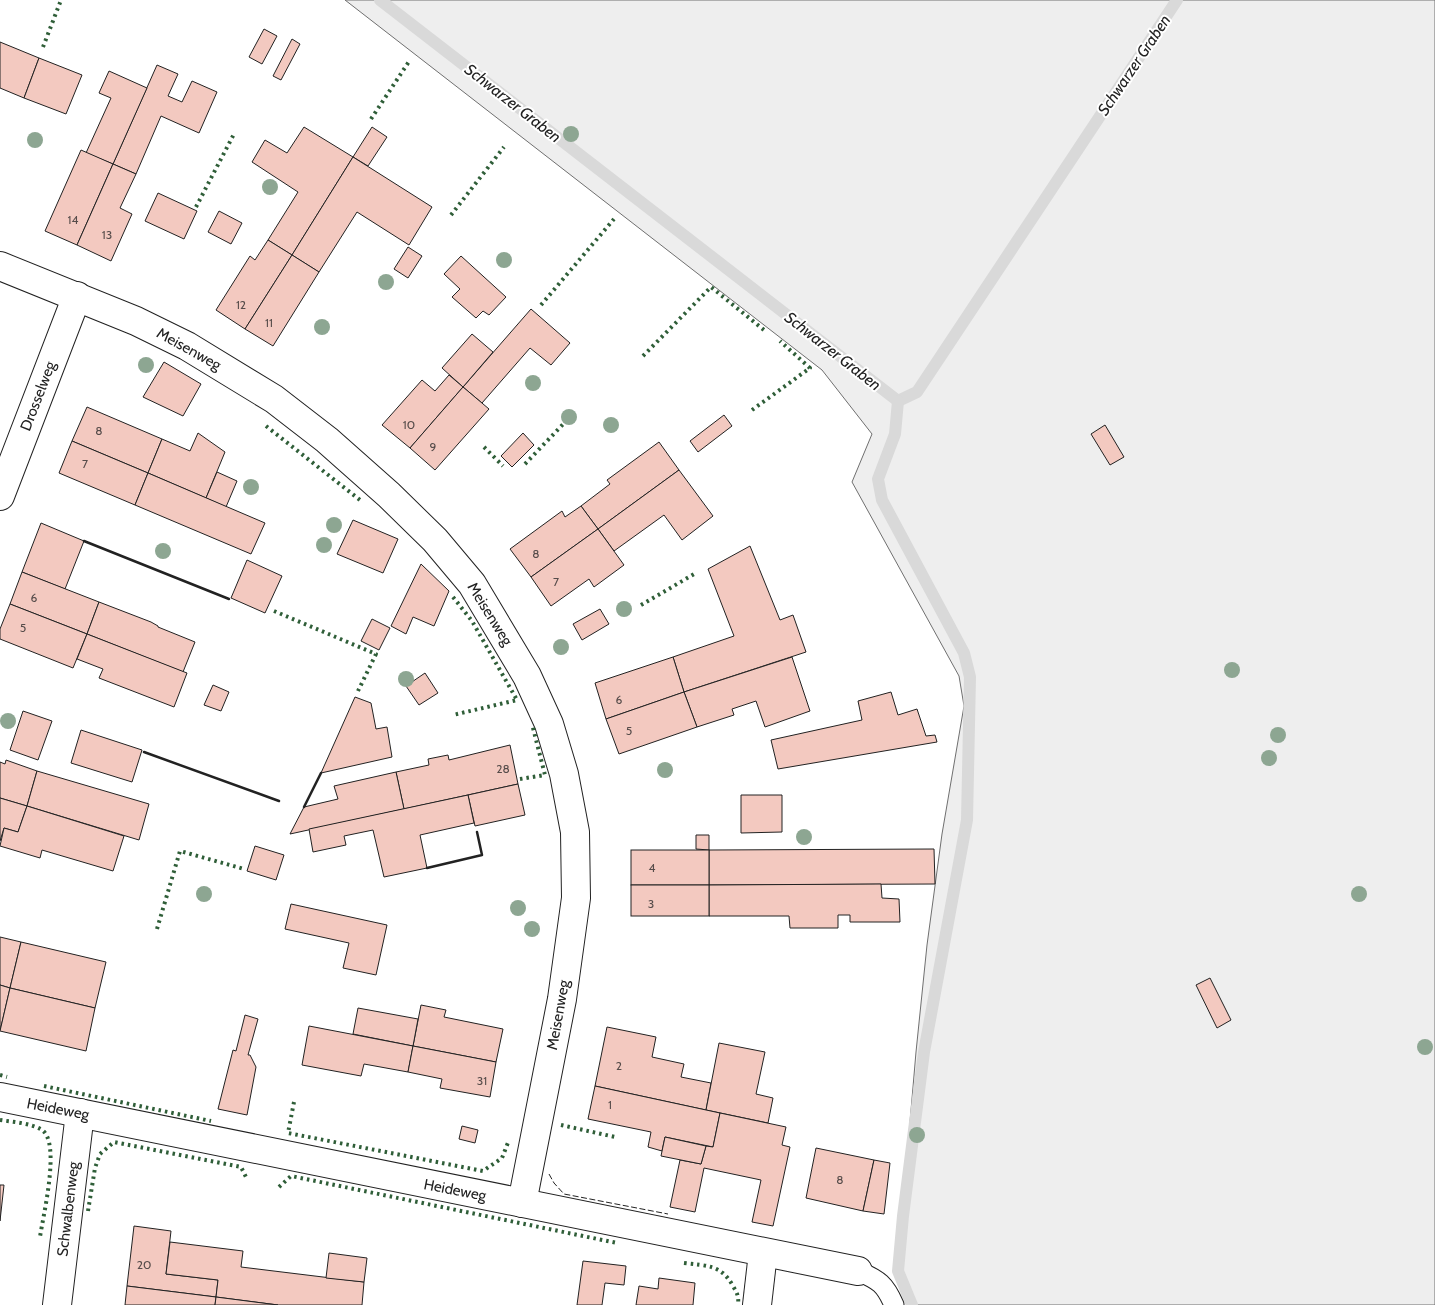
<svg xmlns="http://www.w3.org/2000/svg" width="1435" height="1305" font-family="Cabin,sans-serif">
	<style>
		.green { fill: #eee; stroke: #6f6f6f }
		.lines { fill: none; stroke-linecap: round; stroke-linejoin: round }
		.stream { stroke: #d9d9d9; stroke-width: 12 }
		.building { fill: #f3c9c0; stroke: #222 }
		.lane-casing { stroke: #222; stroke-width: 21 }
		.street-casing { stroke: #222; stroke-width: 30 }
		.lane { stroke: #fff; stroke-width: 19 }
		.street { stroke: #fff; stroke-width: 28 }
		.hedge { stroke: #2f5e38; stroke-width: 4; stroke-dasharray: 2.5 4; stroke-linecap: butt }
		.fence { stroke: #222; stroke-width: 1; stroke-dasharray: 6 2.5; stroke-linecap: butt }
		.wall { stroke: #222; stroke-width: 2.5 }
		.tree { fill: #8da692 }
		.labels { text-anchor: middle; dominant-baseline: central; stroke-width: 4; stroke-linejoin: round; paint-order: stroke }
		.number-label { font-size: 12px; fill: #564c4a }
		.street-label { font-size: 15px; fill: #222; stroke: #fff }
		.water-label { font-size: 16px; font-style: italic; fill: #222; stroke: #fff }
	</style>
	<rect width="100%" height="100%" fill="#fff"/>
	<!-- green -->
	<path class="green" d="M 345,0 L 1435,0 L 1435,1305 L 911,1305 L 897,1273 L 916,1052 L 927,945 L 942,834 L 964,706 L 959,676 L 852,482 L 872,434 L 822,370 Z"/>
	<g class="lines">
		<!-- stream -->
		<g class="stream">
			<path d="M 380,0 L 898,401 L 917,392 L 1177,0"/>
			<path d="M 898,401 L 895,434 L 878,479 L 882,500 L 964,653 L 970,677 L 967,820 L 924,1052 L 903,1216 L 898,1271 L 912,1305"/>
		</g>
	</g>
	<!-- building -->
	<g class="building">
		<path d="M 264,29 L 277,36 L 262,64 L 249,57 Z"/>
		<path d="M 292,39 L 300,44 L 281,80 L 273,76 Z"/>
		<path d="M 0,42 L 39,58 L 24,98 L 0,88 Z"/>
		<path d="M 39,58 L 82,75 L 66,114 L 24,98 Z"/>
		<path d="M 157,65 L 178,74 L 168,96 L 182,102 L 192,81 L 217,92 L 199,133 L 161,116 L 136,174 L 113,164 Z"/>
		<path d="M 109,71 L 147,88 L 113,164 L 86,153 L 111,98 L 99,93 Z"/>
		<path d="M 304,127 L 353,157 L 292,255 L 268,240 L 298,192 L 252,162 L 265,140 L 287,153 Z"/>
		<path d="M 372,127 L 387,137 L 368,166 L 353,157 Z"/>
		<path d="M 81,150 L 113,164 L 77,245 L 45,231 Z"/>
		<path d="M 353,157 L 432,207 L 409,245 L 357,212 L 319,272 L 292,255 Z"/>
		<path d="M 113,164 L 136,174 L 120,208 L 132,214 L 111,261 L 77,245 Z"/>
		<path d="M 158,193 L 197,211 L 184,239 L 145,221 Z"/>
		<path d="M 219,211 L 242,223 L 231,244 L 208,232 Z"/>
		<path d="M 268,240 L 292,255 L 245,329 L 216,310 L 250,256 L 255,260 Z"/>
		<path d="M 408,247 L 422,256 L 408,278 L 394,269 Z"/>
		<path d="M 292,255 L 319,272 L 273,346 L 245,329 Z"/>
		<path d="M 461,256 L 506,297 L 489,315 L 483,311 L 476,318 L 452,297 L 460,289 L 444,274 Z"/>
		<path d="M 531,309 L 570,343 L 551,365 L 530,348 L 482,403 L 463,387 Z"/>
		<path d="M 472,334 L 493,352 L 463,387 L 442,368 Z"/>
		<path d="M 164,362 L 201,384 L 183,416 L 143,397 Z"/>
		<path d="M 449,375 L 463,387 L 410,448 L 382,425 L 422,380 L 435,391 Z"/>
		<path d="M 463,387 L 489,409 L 435,470 L 410,448 Z"/>
		<path d="M 87,407 L 162,439 L 148,473 L 72,441 Z"/>
		<path d="M 724,415 L 732,426 L 698,452 L 690,441 Z"/>
		<path d="M 1105,425 L 1124,457 L 1110,465 L 1091,434 Z"/>
		<path d="M 198,433 L 225,452 L 206,498 L 148,473 L 162,439 L 190,451 Z"/>
		<path d="M 523,433 L 534,445 L 512,467 L 501,456 Z"/>
		<path d="M 72,441 L 148,473 L 135,505 L 59,473 Z"/>
		<path d="M 659,442 L 679,470 L 598,529 L 581,506 L 610,484 L 607,480 Z"/>
		<path d="M 679,470 L 713,516 L 682,540 L 664,515 L 614,551 L 598,529 Z"/>
		<path d="M 217,472 L 237,481 L 226,507 L 206,498 Z"/>
		<path d="M 148,473 L 265,523 L 251,554 L 135,505 Z"/>
		<path d="M 581,506 L 598,529 L 531,577 L 510,549 L 562,511 L 565,517 Z"/>
		<path d="M 353,520 L 398,539 L 383,573 L 337,554 Z"/>
		<path d="M 41,523 L 84,541 L 65,589 L 22,572 Z"/>
		<path d="M 598,529 L 624,565 L 594,587 L 589,579 L 551,606 L 531,577 Z"/>
		<path d="M 750,546 L 780,620 L 793,615 L 806,652 L 684,692 L 673,657 L 734,636 L 708,569 Z"/>
		<path d="M 247,560 L 282,576 L 265,613 L 231,598 Z"/>
		<path d="M 421,564 L 449,591 L 434,626 L 413,617 L 406,634 L 391,626 Z"/>
		<path d="M 22,572 L 99,602 L 87,634 L 10,604 Z"/>
		<path d="M 99,602 L 151,622 L 158,626 L 158,627 L 195,642 L 183,672 L 87,634 Z"/>
		<path d="M 10,604 L 87,634 L 73,668 L 0,639 L 0,629 Z"/>
		<path d="M 600,609 L 609,624 L 582,640 L 573,624 Z"/>
		<path d="M 372,619 L 390,628 L 379,650 L 361,641 Z"/>
		<path d="M 87,634 L 187,673 L 174,707 L 99,678 L 103,669 L 77,659 Z"/>
		<path d="M 673,657 L 684,692 L 606,719 L 595,683 Z"/>
		<path d="M 792,657 L 810,711 L 765,727 L 756,701 L 732,709 L 734,715 L 697,727 L 684,692 Z"/>
		<path d="M 425,673 L 438,693 L 419,705 L 406,686 Z"/>
		<path d="M 213,685 L 229,692 L 221,711 L 204,705 Z"/>
		<path d="M 684,692 L 697,727 L 619,754 L 606,719 Z"/>
		<path d="M 891,692 L 898,715 L 917,709 L 926,736 L 935,735 L 937,742 L 778,769 L 771,740 L 862,720 L 858,701 Z"/>
		<path d="M 355,697 L 371,703 L 376,729 L 387,727 L 392,757 L 321,773 Z"/>
		<path d="M 23,711 L 52,721 L 38,760 L 10,750 Z"/>
		<path d="M 81,730 L 142,750 L 132,782 L 71,763 Z"/>
		<path d="M 510,745 L 518,784 L 404,809 L 396,772 L 429,765 L 428,759 L 448,755 L 449,760 Z"/>
		<path d="M 6,760 L 37,771 L 27,806 L 0,798 L 0,762 L 5,764 Z"/>
		<path d="M 37,771 L 149,804 L 139,840 L 27,806 Z"/>
		<path d="M 396,772 L 404,809 L 290,834 L 304,807 L 338,799 L 334,786 Z"/>
		<path d="M 518,784 L 525,815 L 475,826 L 468,795 Z"/>
		<path d="M 468,795 L 474,823 L 420,835 L 427,868 L 384,877 L 373,830 L 344,836 L 346,845 L 313,852 L 309,829 Z"/>
		<path d="M 741,795 L 782,795 L 782,832 L 741,833 Z"/>
		<path d="M 0,798 L 27,806 L 18,832 L 4,828 L 0,841 Z"/>
		<path d="M 27,806 L 124,836 L 113,871 L 42,850 L 40,858 L 0,846 L 4,828 L 18,832 Z"/>
		<path d="M 696,835 L 709,835 L 709,850 L 696,849 Z"/>
		<path d="M 255,846 L 284,855 L 276,880 L 247,871 Z"/>
		<path d="M 934,849 L 935,884 L 709,885 L 709,850 Z"/>
		<rect x="631" y="850" width="78" height="35"/>
		<path d="M 881,884 L 882,898 L 899,899 L 900,922 L 850,922 L 850,915 L 838,915 L 838,928 L 790,928 L 789,916 L 709,916 L 709,885 Z"/>
		<rect x="631" y="885" width="78" height="31"/>
		<path d="M 291,904 L 387,925 L 376,975 L 343,968 L 349,943 L 285,929 Z"/>
		<path d="M 0,937 L 21,942 L 10,988 L 0,985 Z"/>
		<path d="M 21,942 L 106,962 L 95,1008 L 10,988 Z"/>
		<path d="M 1210,978 L 1231,1020 L 1217,1028 L 1196,985 Z"/>
		<path d="M 0,985 L 10,988 L 0,1031 Z"/>
		<path d="M 10,988 L 95,1008 L 86,1051 L 0,1031 Z"/>
		<path d="M 421,1005 L 446,1010 L 444,1017 L 503,1029 L 496,1062 L 413,1046 Z"/>
		<path d="M 358,1008 L 418,1019 L 413,1046 L 353,1034 Z"/>
		<path d="M 245,1015 L 258,1019 L 248,1055 L 250,1055 L 256,1067 L 247,1115 L 218,1109 L 233,1050 L 236,1051 Z"/>
		<path d="M 309,1026 L 413,1046 L 408,1072 L 364,1064 L 361,1076 L 302,1065 Z"/>
		<path d="M 607,1027 L 656,1037 L 652,1057 L 684,1064 L 681,1077 L 711,1083 L 706,1110 L 595,1086 Z"/>
		<path d="M 719,1043 L 765,1052 L 756,1094 L 773,1098 L 768,1123 L 706,1110 Z"/>
		<path d="M 413,1046 L 496,1062 L 490,1097 L 440,1088 L 442,1079 L 408,1072 Z"/>
		<path d="M 595,1086 L 720,1113 L 713,1147 L 665,1137 L 662,1151 L 648,1147 L 651,1132 L 588,1119 Z"/>
		<path d="M 720,1113 L 786,1127 L 782,1145 L 790,1147 L 773,1226 L 752,1222 L 761,1180 L 704,1168 L 695,1212 L 670,1207 L 680,1160 L 701,1164 L 706,1146 L 713,1147 Z"/>
		<path d="M 462,1126 L 478,1130 L 475,1143 L 459,1139 Z"/>
		<path d="M 665,1137 L 706,1146 L 701,1164 L 661,1156 Z"/>
		<path d="M 816,1148 L 874,1160 L 863,1211 L 806,1198 Z"/>
		<path d="M 874,1160 L 890,1163 L 884,1214 L 863,1211 Z"/>
		<path d="M 0,1185 L 4,1185 L 0,1221 Z"/>
		<path d="M 134,1226 L 171,1231 L 166,1274 L 218,1280 L 216,1297 L 127,1286 Z"/>
		<path d="M 170,1242 L 243,1251 L 241,1267 L 364,1282 L 362,1305 L 278,1305 L 216,1297 L 218,1280 L 166,1274 Z"/>
		<path d="M 329,1253 L 367,1258 L 364,1282 L 326,1278 Z"/>
		<path d="M 583,1261 L 626,1266 L 624,1285 L 605,1283 L 602,1305 L 577,1305 Z"/>
		<path d="M 659,1278 L 695,1283 L 693,1305 L 636,1305 L 639,1286 L 658,1289 Z"/>
		<path d="M 127,1286 L 216,1297 L 215,1305 L 125,1305 Z"/>
		<path d="M 216,1297 L 278,1305 L 215,1305 Z"/>
	</g>
	<g class="lines">
		<defs>
			<path id="lane" d="M 858,1271 C 879,1280 885,1284 894,1305"/>
			<g id="street">
				<path d="M 0,266 L 136,321 L 187,346 L 274,399 L 327,440 L 389,495 L 435,540 L 472,584 L 527,676 L 549,724 L 564,774 L 575,832 L 576,898 L 562,999 L 522,1203"/>
				<path d="M 0,496 L 77,296"/>
				<path d="M 0,1097 L 858,1271"/>
				<path d="M 57,1305 L 80,1113"/>
				<path d="M 757,1305 L 763,1253"/>
			</g>
		</defs>
		<!-- lane casing -->
		<use href="#lane" class="lane-casing"/>
		<!-- street casing -->
		<use href="#street" class="street-casing"/>
		<!-- lane -->
		<use href="#lane" class="lane"/>
		<!-- street -->
		<use href="#street" class="street"/>
		<!-- hedge -->
		<g class="hedge">
			<path d="M 43,47 L 61,0"/>
			<path d="M 371,119 L 410,60"/>
			<path d="M 196,207 L 235,132"/>
			<path d="M 451,215 L 504,147"/>
			<path d="M 541,305 L 614,219"/>
			<path d="M 643,356 L 711,287 L 764,330"/>
			<path d="M 752,410 L 810,368 L 780,341"/>
			<path d="M 266,426 L 360,500"/>
			<path d="M 484,447 L 503,466"/>
			<path d="M 525,464 L 569,418"/>
			<path d="M 453,597 L 472,621 L 517,700 L 453,715"/>
			<path d="M 641,605 L 696,573"/>
			<path d="M 274,611 L 376,654 L 358,691"/>
			<path d="M 520,779 L 545,775 L 532,724"/>
			<path d="M 157,929 L 180,851 L 244,869"/>
			<path d="M 0,1075 L 7,1077"/>
			<path d="M 44,1086 L 211,1121"/>
			<path d="M 294,1102 L 288,1133 L 483,1171 L 502,1158 L 509,1140"/>
			<path d="M 0,1120 C 13,1122 31,1123 42,1130 C 61,1143 43,1216 40,1237"/>
			<path d="M 561,1125 L 615,1137"/>
			<path d="M 279,1187 L 291,1176 L 617,1243"/>
			<path d="M 88,1211 L 95,1168 L 100,1154 L 114,1142 L 241,1167 L 247,1179"/>
			<path d="M 684,1263 C 706,1266 721,1264 733,1286 C 737,1293 739,1296 738,1305"/>
		</g>
		<!-- fence -->
		<path class="fence" d="M 549,1174 L 554,1183 L 564,1194 L 668,1214"/>
		<!-- wall -->
		<g class="wall">
			<path d="M 84,541 L 229,599"/>
			<path d="M 144,752 L 279,801"/>
			<path d="M 304,807 L 321,773"/>
			<path d="M 427,868 L 482,855 L 477,832"/>
		</g>
	</g>
	<!-- trees -->
	<g class="tree">
		<circle cx="571" cy="134" r="8"/>
		<circle cx="35" cy="140" r="8"/>
		<circle cx="270" cy="187" r="8"/>
		<circle cx="504" cy="260" r="8"/>
		<circle cx="386" cy="282" r="8"/>
		<circle cx="322" cy="327" r="8"/>
		<circle cx="146" cy="365" r="8"/>
		<circle cx="533" cy="383" r="8"/>
		<circle cx="569" cy="417" r="8"/>
		<circle cx="611" cy="425" r="8"/>
		<circle cx="251" cy="487" r="8"/>
		<circle cx="334" cy="525" r="8"/>
		<circle cx="324" cy="545" r="8"/>
		<circle cx="163" cy="551" r="8"/>
		<circle cx="624" cy="609" r="8"/>
		<circle cx="561" cy="647" r="8"/>
		<circle cx="1232" cy="670" r="8"/>
		<circle cx="406" cy="679" r="8"/>
		<circle cx="8" cy="721" r="8"/>
		<circle cx="1278" cy="735" r="8"/>
		<circle cx="1269" cy="758" r="8"/>
		<circle cx="665" cy="770" r="8"/>
		<circle cx="804" cy="837" r="8"/>
		<circle cx="204" cy="894" r="8"/>
		<circle cx="1359" cy="894" r="8"/>
		<circle cx="518" cy="908" r="8"/>
		<circle cx="532" cy="929" r="8"/>
		<circle cx="1425" cy="1047" r="8"/>
		<circle cx="917" cy="1135" r="8"/>
	</g>
	<g class="labels">
		<!-- number labels -->
		<g class="number-label">
			<text x="73" y="219">14</text>
			<text x="107" y="234">13</text>
			<text x="241" y="304">12</text>
			<text x="269" y="322">11</text>
			<text x="409" y="424">10</text>
			<text x="99" y="430">8</text>
			<text x="433" y="446">9</text>
			<text x="85" y="463">7</text>
			<text x="536" y="553">8</text>
			<text x="556" y="581">7</text>
			<text x="34" y="597">6</text>
			<text x="23" y="627">5</text>
			<text x="619" y="699">6</text>
			<text x="629" y="730">5</text>
			<text x="503" y="768">28</text>
			<text x="652" y="867">4</text>
			<text x="651" y="903">3</text>
			<text x="619" y="1065">2</text>
			<text x="482" y="1080">31</text>
			<text x="610" y="1104">1</text>
			<text x="840" y="1179">8</text>
			<text x="144" y="1264">20</text>
		</g>
		<!-- street labels -->
		<g class="street-label">
			<text transform="translate(189 349) rotate(29)">Meisenweg</text>
			<text transform="translate(38 396) rotate(-69)">Drosselweg</text>
			<text transform="translate(490 614) rotate(58)">Meisenweg</text>
			<text transform="translate(558 1015) rotate(-80)">Meisenweg</text>
			<text transform="translate(58 1109) rotate(11)">Heideweg</text>
			<text transform="translate(455 1190) rotate(11)">Heideweg</text>
			<text transform="translate(68 1209) rotate(-83)">Schwalbenweg</text>
		</g>
		<!-- water labels -->
		<g class="water-label">
			<text transform="translate(1134 65) rotate(-56)">Schwarzer Graben</text>
			<text transform="translate(513 103) rotate(38)">Schwarzer Graben</text>
			<text transform="translate(833 351) rotate(38)">Schwarzer Graben</text>
		</g>
	</g>
</svg>
